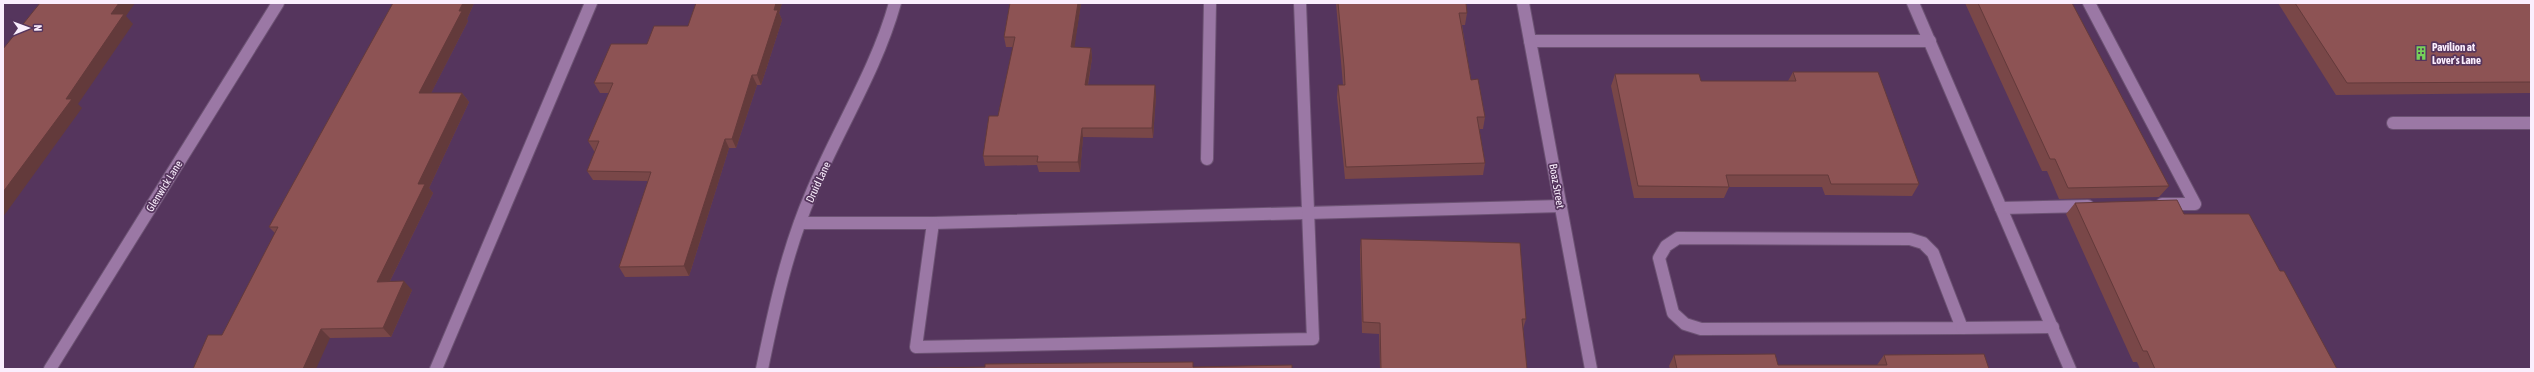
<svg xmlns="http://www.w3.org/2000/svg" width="2534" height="372" font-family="'Asap Condensed',sans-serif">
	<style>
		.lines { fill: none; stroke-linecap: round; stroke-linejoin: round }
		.lane-casing { stroke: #6c5273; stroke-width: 14 }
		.street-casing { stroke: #6c5273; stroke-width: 14 }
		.lane { stroke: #9b78a5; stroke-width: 12 }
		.street { stroke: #9b78a5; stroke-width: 12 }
		.wall { fill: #794748 }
		.shaded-wall { fill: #633a3b }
		.building { fill: #8d5354; stroke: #633a3b }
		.labels { text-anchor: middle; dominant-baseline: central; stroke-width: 3.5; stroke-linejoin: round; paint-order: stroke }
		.poi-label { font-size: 11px; font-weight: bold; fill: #faeefd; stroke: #55355d; text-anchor: start }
		.street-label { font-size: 11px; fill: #faeefd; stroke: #55355d }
	</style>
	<rect width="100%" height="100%" fill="#55355d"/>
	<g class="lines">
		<defs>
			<g id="lane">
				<path d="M 1913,3 L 2070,369"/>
				<path d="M 2089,3 L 2195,204 L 2162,204"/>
				<path d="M 1530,41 L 1930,41"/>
				<path d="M 2393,123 L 2531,123"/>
				<path d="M 1207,159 L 1210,3"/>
				<path d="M 2001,208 L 2088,206"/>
				<path d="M 800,223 L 933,223 L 1561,206"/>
				<path d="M 933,223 L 916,347 L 1313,339 L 1300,3"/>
				<path d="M 1678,238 L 1910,239 L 1923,243 L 1933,253 L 1962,328 L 1701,329 L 1685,324 L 1673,313 L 1659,258 L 1666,246 Z"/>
				<path d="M 1962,328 L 2053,327"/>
				<path d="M 436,369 L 591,3"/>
			</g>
			<g id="street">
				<path d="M 1523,3 L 1591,369"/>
				<path d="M 50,369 L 278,3"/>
				<path d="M 762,369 C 774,310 787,250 811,194 C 838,129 876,71 895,3"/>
			</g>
		</defs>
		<!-- lane casing -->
		<use href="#lane" class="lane-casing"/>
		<!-- street casing -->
		<use href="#street" class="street-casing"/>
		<!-- lane -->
		<use href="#lane" class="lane"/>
		<!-- street -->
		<use href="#street" class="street"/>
	</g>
	<!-- wall -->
	<g class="wall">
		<path d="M 393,3 L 474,3 L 467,19 L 468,21 L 431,93 L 462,93 L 469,102 L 429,188 L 433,193 L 390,281 L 412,290 L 391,337 L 330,338 L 222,335 L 275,233 L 269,227 Z"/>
		<path d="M 696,3 L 782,3 L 779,13 L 782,20 L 761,85 L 757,85 L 736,148 L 729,148 L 689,276 L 625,277 L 619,267 L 648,181 L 593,180 L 587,171 L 595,151 L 594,151 L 588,141 L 609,93 L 600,93 L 594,83 L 647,44 L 688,26 Z"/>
		<path d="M 1010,3 L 1081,3 L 1074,47 L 1091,48 L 1092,58 L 1088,85 L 1156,95 L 1153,138 L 1083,137 L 1080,172 L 1039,172 L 1037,165 L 985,166 L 983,156 L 998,116 L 1013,47 L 1006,47 L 1004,37 Z"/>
		<path d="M 1336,3 L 1466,3 L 1467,13 L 1465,25 L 1462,25 L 1471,80 L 1485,117 L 1483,129 L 1479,129 L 1485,163 L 1483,175 L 1345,179 L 1337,97 L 1338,85 L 1343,85 Z"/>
		<path d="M 1965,3 L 2072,3 L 2169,186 L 2159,197 L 2059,199 L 2047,171 L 2042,171 Z"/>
		<path d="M 2278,3 L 2531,3 L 2531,93 L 2336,95 Z"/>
		<path d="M 1793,72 L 1919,184 L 1912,196 L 1825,195 L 1822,187 L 1729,187 L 1724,198 L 1634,198 L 1611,86 L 1615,74 L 1701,81 L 1788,81 Z"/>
		<path d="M 2075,203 L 2184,214 L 2280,271 L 2337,369 L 2140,369 L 2137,362 L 2133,362 L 2066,214 Z"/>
		<path d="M 1361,239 L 1526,319 L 1523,329 L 1527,369 L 1380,369 L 1379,334 L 1362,333 L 1360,250 Z"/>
		<path d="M 1674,355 L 1778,365 L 1877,365 L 1884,355 L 1989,369 L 1670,369 L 1669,366 Z"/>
	</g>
	<!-- shaded-wall -->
	<g class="shaded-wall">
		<path d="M 119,3 L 135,3 L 126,16 L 133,24 L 78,104 L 82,108 L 3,217 L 3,192 L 66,99 L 111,14 Z"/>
		<path d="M 463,3 L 474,3 L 467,19 L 468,21 L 426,103 L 419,93 Z"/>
		<path d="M 776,3 L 782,3 L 779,13 L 782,20 L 761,85 L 757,75 Z"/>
		<path d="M 1078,3 L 1081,3 L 1073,57 L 1071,47 Z"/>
		<path d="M 1091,48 L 1092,58 L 1086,95 L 1085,85 Z"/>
		<path d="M 752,75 L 757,85 L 736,148 L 732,139 Z"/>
		<path d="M 1155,85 L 1156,95 L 1153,138 L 1152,128 Z"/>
		<path d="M 462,93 L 469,102 L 429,188 L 433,193 L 385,291 L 377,282 L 418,184 Z"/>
		<path d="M 1082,128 L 1083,137 L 1080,172 L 1078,162 Z"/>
		<path d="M 725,139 L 729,148 L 689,276 L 684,266 Z"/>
		<path d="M 404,281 L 412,290 L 391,337 L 383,328 Z"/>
		<path d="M 321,329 L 330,338 L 316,369 L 303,369 Z"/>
	</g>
	<!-- building -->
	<g class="building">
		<path d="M 40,3 L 119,3 L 111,14 L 124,14 L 66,99 L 72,99 L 3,192 L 3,49 Z"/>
		<path d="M 393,3 L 463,3 L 459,11 L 462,11 L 419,93 L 462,93 L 418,184 L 425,184 L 377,282 L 404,281 L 383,328 L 321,329 L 303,369 L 193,369 L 208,335 L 222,335 L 278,227 L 269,227 Z"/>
		<path d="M 696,3 L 776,3 L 774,10 L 778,10 L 757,75 L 752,75 L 732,139 L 725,139 L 684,266 L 619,267 L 651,172 L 587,171 L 599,141 L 588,141 L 613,83 L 594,83 L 611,44 L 647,44 L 654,26 L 688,26 Z"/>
		<path d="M 1010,3 L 1078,3 L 1071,47 L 1091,48 L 1085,85 L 1155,85 L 1152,128 L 1082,128 L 1078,162 L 1037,162 L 1038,156 L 983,156 L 989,116 L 998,116 L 1015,37 L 1004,37 Z"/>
		<path d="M 1338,3 L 1466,3 L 1467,13 L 1459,13 L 1471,80 L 1478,79 L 1485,117 L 1477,117 L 1485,163 L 1346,167 L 1338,85 L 1345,85 L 1344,66 Z"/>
		<path d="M 1978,3 L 2072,3 L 2169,186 L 2068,188 L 2055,159 L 2050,159 Z"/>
		<path d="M 2295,3 L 2531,3 L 2531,82 L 2347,83 Z"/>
		<path d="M 1793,72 L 1878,72 L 1919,184 L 1831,184 L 1828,175 L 1726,175 L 1729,187 L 1638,186 L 1615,74 L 1699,74 L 1701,81 L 1796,81 Z"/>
		<path d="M 2177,200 L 2184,214 L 2249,214 L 2280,271 L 2284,271 L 2337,369 L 2155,369 L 2147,351 L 2143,351 L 2075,203 Z"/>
		<path d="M 1361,239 L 1520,243 L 1526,319 L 1522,319 L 1527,369 L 1381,369 L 1380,323 L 1363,322 Z"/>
		<path d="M 1775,354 L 1778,365 L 1887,365 L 1884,355 L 1984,354 L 1989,369 L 1677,369 L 1674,355 Z"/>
		<path d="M 1193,362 L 1193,367 L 1292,365 L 1292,369 L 885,369 L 985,367 L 985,364 Z"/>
	</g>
	<!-- icons -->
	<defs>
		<symbol id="building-bare" viewBox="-9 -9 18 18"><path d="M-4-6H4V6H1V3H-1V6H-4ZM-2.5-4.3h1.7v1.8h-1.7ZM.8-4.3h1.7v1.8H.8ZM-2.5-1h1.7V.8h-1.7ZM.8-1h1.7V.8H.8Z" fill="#76d25a" stroke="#55355d" stroke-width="2.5" paint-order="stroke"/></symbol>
	</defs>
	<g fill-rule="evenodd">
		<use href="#building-bare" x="2411" y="43" width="20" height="20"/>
	</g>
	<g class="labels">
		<!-- poi labels -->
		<g class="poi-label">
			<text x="2432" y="47">Pavilion at<tspan x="2432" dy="13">Lover's Lane</tspan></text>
		</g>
		<!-- street labels -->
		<g class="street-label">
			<text transform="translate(818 182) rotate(-65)">Druid Lane</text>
			<text transform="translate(164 186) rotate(-58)">Glenwick Lane</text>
			<text transform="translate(1557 186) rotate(80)">Boaz Street</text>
		</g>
	</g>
	<!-- border -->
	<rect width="2534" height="372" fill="none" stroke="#faeefd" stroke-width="8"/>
	<!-- north arrow -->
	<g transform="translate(28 28) rotate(89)" stroke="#55355d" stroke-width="3" paint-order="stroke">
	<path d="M0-3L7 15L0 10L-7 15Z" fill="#faeefd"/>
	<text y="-6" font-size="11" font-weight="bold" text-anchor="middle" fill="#faeefd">N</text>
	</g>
</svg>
